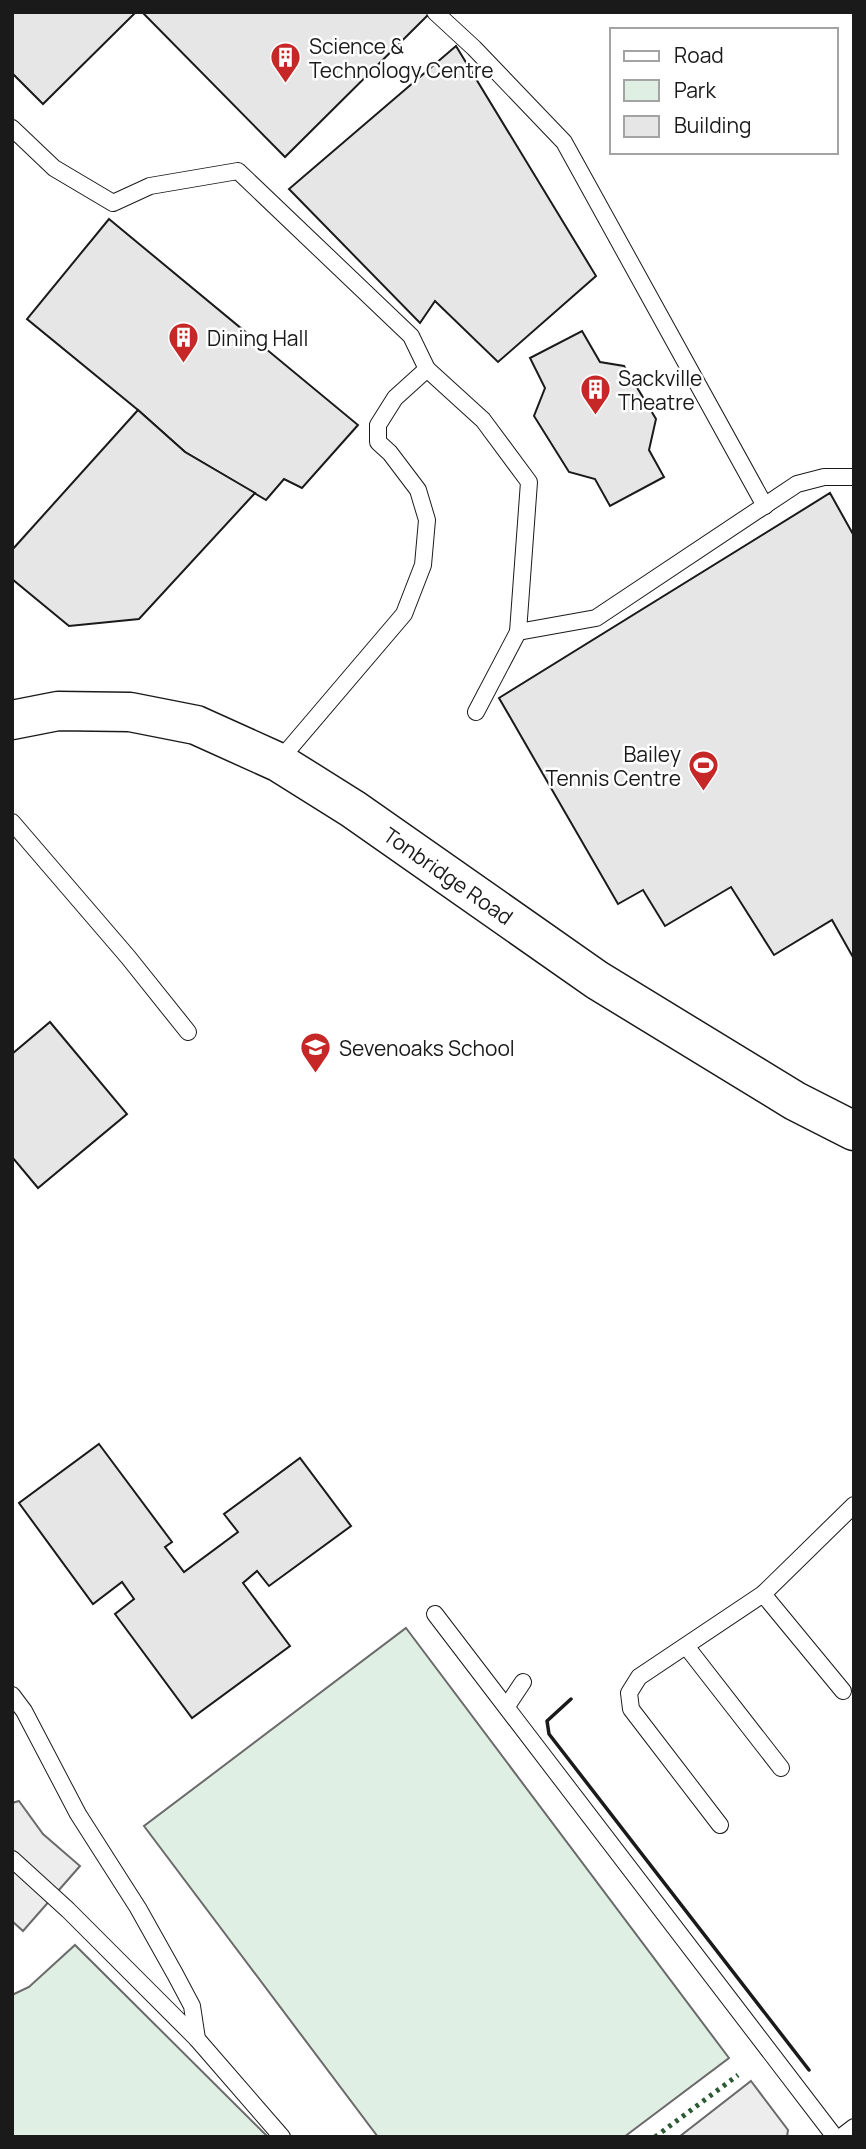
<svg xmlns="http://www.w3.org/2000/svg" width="866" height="2149" font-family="Manrope,sans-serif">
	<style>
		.green { fill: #e0efe3; stroke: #6a6a6a; stroke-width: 2 }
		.parking { fill: #ededed; stroke: #6a6a6a; stroke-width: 2 }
		.building { fill: #e6e6e6; stroke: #1a1a1a; stroke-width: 2 }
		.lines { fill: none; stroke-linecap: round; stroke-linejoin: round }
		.lane-casing { stroke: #1a1a1a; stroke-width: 18 }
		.primary-casing { stroke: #1a1a1a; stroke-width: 41 }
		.lane { stroke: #fff; stroke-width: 16 }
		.primary { stroke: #fff; stroke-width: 38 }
		.hedge { stroke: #2b5a34; stroke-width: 5; stroke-dasharray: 3.5 5; stroke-linecap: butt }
		.wall { stroke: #1a1a1a; stroke-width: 3.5 }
		.labels { text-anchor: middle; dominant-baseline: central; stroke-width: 5; stroke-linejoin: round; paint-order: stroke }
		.poi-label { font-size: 21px; fill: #1a1a1a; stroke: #fff; text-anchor: start }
		.street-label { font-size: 21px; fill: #1a1a1a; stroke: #fff }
	</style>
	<rect width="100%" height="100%" fill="#fff"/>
	<!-- green -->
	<g class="green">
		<path d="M 406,1628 L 729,2058 L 624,2137 L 378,2137 L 144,1826 Z"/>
		<path d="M 75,1945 L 268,2137 L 12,2137 L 12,1995 L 29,1987 Z"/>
	</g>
	<!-- parking -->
	<g class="parking">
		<path d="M 19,1801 L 43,1834 L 80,1866 L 23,1931 L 12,1921 L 12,1803 Z"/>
		<path d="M 751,2081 L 788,2130 L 787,2137 L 679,2137 Z"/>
	</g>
	<!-- building -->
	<g class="building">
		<path d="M 12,12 L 136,12 L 43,104 L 12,73 Z"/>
		<path d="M 142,12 L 427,12 L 429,14 L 285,157 Z"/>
		<path d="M 456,46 L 596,276 L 498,362 L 435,301 L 420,323 L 289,189 Z"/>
		<path d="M 109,219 L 358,425 L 302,488 L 284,479 L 266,500 L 185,452 L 138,410 L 27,319 Z"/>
		<path d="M 582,331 L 600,362 L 624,366 L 656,419 L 649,450 L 664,477 L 610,506 L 595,479 L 569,472 L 534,416 L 545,388 L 530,358 Z"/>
		<path d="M 138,410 L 185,452 L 255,493 L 139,619 L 69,626 L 12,579 L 12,550 Z"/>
		<path d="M 830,493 L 854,536 L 854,959 L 832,920 L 774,955 L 731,887 L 665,926 L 643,890 L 618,904 L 499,698 Z"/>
		<path d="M 50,1022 L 127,1114 L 38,1188 L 12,1157 L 12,1054 Z"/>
		<path d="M 99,1444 L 172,1542 L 165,1547 L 184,1572 L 238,1532 L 224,1514 L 300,1458 L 351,1526 L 269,1586 L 257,1571 L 243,1583 L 290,1646 L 192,1718 L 115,1614 L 134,1599 L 122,1582 L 93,1604 L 19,1503 Z"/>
	</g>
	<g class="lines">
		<defs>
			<g id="lane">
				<path d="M 435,12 L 474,48 L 564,142 L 765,506"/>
				<path d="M 12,128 L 54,168 L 113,203 L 150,186 L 238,171 L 411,336 L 427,369 L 483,420 L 529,482 L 518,632 L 476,712"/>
				<path d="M 518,632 L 596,618 L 797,484 L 824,477 L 854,477"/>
				<path d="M 278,762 L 404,614 L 423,565 L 427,520 L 418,490 L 390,453 L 378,442 L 378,425 L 395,398 L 427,369"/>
				<path d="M 12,822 L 128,957 L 188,1032"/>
				<path d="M 763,1594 L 843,1691"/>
				<path d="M 435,1614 L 835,2137"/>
				<path d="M 686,1646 L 781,1768"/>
				<path d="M 12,1695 L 24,1711 L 78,1814 L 138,1908 L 175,1974 L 192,2006 L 197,2039"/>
				<path d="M 507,1706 L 523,1682"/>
				<path d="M 720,1825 L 631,1709 L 629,1693 L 639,1677 L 763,1594 L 854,1505"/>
				<path d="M 12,1859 L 68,1910 L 197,2039 L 282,2137"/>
				<path d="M 841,2137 L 854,2127"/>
			</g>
			<g id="primary">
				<path id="s1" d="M 12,720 L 58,711 L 130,712 L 196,725 L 278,762 L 353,809 L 597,980 L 795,1101 L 854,1131"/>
			</g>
		</defs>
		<!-- lane casing -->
		<use href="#lane" class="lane-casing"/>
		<!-- primary casing -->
		<use href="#primary" class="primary-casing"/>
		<!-- lane -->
		<use href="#lane" class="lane"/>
		<!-- primary -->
		<use href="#primary" class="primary"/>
		<!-- hedge -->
		<path class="hedge" d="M 655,2137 L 738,2075"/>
		<!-- wall -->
		<path class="wall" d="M 571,1699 L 547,1721 L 549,1734 L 809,2070"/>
	</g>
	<!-- icons -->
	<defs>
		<symbol id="building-pin" viewBox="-11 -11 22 30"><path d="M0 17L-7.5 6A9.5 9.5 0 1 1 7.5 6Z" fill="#c62828" stroke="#fff"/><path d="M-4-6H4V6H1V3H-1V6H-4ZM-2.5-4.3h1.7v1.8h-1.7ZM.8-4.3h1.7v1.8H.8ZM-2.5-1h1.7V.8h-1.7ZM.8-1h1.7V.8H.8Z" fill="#fff"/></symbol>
		<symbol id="stadium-pin" viewBox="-11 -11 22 30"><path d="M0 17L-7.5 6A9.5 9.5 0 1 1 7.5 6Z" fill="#c62828" stroke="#fff"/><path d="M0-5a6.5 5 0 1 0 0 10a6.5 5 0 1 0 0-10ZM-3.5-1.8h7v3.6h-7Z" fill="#fff"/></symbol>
		<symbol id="school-pin" viewBox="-11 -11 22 30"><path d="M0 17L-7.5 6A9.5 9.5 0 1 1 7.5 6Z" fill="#c62828" stroke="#fff"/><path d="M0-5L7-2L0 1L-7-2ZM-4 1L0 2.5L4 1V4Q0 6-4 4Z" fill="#fff"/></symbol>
	</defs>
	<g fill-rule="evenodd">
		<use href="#building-pin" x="268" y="40" width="35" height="47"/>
		<use href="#building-pin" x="166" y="320" width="35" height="47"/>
		<use href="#building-pin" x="578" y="372" width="35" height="47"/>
		<use href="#stadium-pin" x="686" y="748" width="35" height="47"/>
		<use href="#school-pin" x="298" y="1030" width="35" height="47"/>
	</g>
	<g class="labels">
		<!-- poi labels -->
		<g class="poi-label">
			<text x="309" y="46">Science &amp;<tspan x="309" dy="24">Technology Centre</tspan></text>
			<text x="207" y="338">Dining Hall</text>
			<text x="618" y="378">Sackville<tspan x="618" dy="24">Theatre</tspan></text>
			<text x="681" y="754" text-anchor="end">Bailey<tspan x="681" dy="24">Tennis Centre</tspan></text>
			<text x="339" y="1048">Sevenoaks School</text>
		</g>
		<!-- street labels -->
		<g class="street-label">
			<text stroke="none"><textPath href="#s1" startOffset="481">Tonbridge Road</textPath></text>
		</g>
	</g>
	<!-- border -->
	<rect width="866" height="2149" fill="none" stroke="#1a1a1a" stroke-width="28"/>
	<!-- legend -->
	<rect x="610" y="28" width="228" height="126" fill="#ffffff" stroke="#a3a3a3" stroke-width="2"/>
	<rect x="624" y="51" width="35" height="10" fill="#ffffff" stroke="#a3a3a3" stroke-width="2"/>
	<text x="674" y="63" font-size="21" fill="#1a1a1a">Road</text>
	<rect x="624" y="80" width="35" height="21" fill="#e0efe3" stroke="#a3a3a3" stroke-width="2"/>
	<text x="674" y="98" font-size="21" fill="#1a1a1a">Park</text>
	<rect x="624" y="116" width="35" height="21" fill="#e6e6e6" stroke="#a3a3a3" stroke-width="2"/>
	<text x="674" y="133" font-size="21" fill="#1a1a1a">Building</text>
</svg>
